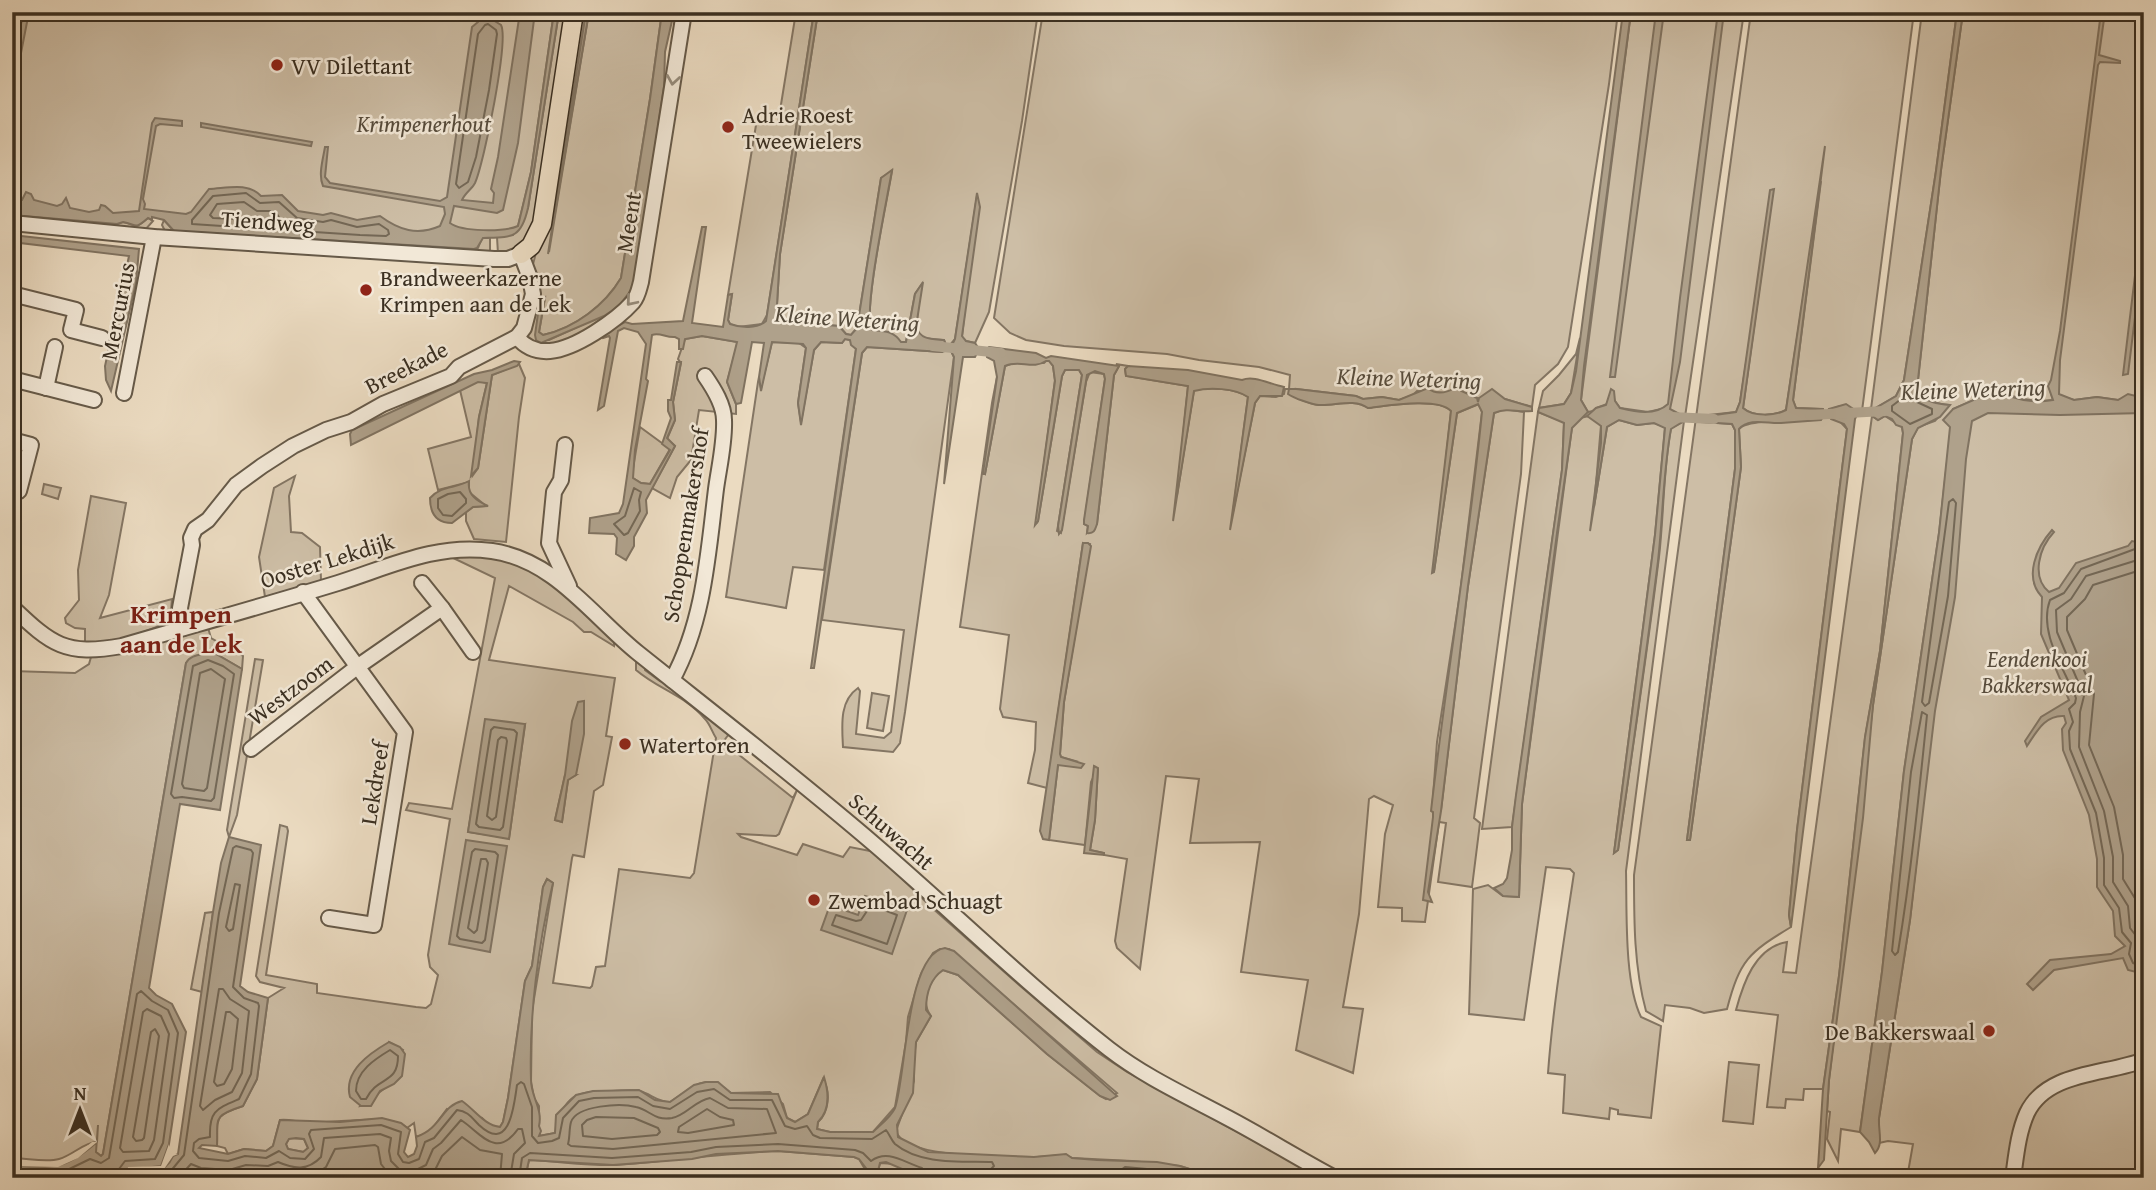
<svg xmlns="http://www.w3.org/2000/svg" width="2156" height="1190" font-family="'Gentium Book Plus',serif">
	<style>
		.green { fill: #cdbea6; stroke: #847664; stroke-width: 2; fill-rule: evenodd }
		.water { fill: #afa18b; stroke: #807361; stroke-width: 2; fill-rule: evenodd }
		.pier { fill: #ebdbc1 }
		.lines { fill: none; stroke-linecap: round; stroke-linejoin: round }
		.shore { stroke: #746856; stroke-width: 2 }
		.canal { stroke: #afa18b; stroke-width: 10 }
		.minor-casing { stroke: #665a49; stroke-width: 18 }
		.major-casing { stroke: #3a2f21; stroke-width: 21 }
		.minor { stroke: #f2e8d7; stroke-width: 14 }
		.major { stroke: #ebdbc1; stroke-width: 18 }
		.oneway { stroke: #968c7c }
		.poi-dot { fill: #8f2418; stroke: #f2e8d7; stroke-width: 2.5 }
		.labels { text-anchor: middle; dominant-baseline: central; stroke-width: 5; stroke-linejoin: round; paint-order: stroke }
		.poi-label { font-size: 23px; fill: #3a2f21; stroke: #f2e8d7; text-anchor: start }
		.park-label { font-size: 23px; font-style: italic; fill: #574c3c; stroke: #f2e8d7 }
		.street-label { font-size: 23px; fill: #3a2f21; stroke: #f2e8d7 }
		.water-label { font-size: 24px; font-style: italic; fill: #574c3c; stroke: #f2e8d7 }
		.quarter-label { font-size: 26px; font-weight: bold; fill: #7a1f14; stroke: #f2e8d7 }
	</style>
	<rect width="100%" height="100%" fill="#ebdbc1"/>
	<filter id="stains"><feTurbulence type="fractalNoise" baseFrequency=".00286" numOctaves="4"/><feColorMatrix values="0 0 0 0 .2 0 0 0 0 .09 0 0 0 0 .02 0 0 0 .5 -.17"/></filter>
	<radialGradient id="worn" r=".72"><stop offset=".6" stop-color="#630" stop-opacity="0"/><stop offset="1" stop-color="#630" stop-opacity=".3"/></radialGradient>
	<!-- green -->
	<g class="green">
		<path d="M 12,12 L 554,12 L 531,172 L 518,226 L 509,232 L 463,237 L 12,208 Z"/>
		<path d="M 559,12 L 568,12 L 539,211 L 522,244 L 513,250 L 498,254 L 497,237 L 513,235 L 528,208 Z"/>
		<path d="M 579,12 L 586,12 L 549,252 L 589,12 L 662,12 L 650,99 L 621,278 C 605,305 575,328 543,335 L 539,332 L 545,298 L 540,299 L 536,340 L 549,340 L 612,311 L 570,341 L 548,347 L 530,342 L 528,336 L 532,268 L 537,249 Z"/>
		<path d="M 796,12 L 814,12 L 767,315 L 762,324 L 738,327 L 730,324 L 728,320 L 732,294 L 728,295 L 757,119 L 778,123 Z"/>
		<path d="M 818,12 L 1038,12 L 1022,121 L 989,312 L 975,343 L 966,341 L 962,337 L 977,196 L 955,339 L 950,345 L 946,345 L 944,340 C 937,339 926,340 921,336 C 912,328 921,296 922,284 L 915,294 L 906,342 L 901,342 L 889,332 L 872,330 C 862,315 888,196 892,171 L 881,178 L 857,328 L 851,335 L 846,334 L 839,326 L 776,322 L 780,254 Z"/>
		<path d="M 1043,12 L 1618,12 L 1609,84 L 1568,347 L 1558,364 L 1535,385 L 1532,407 L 1505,399 L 1477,398 L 1455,388 L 1447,393 L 1417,391 L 1413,395 L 1399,400 L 1382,397 L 1363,399 L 1356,396 L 1296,389 L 1298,399 C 1304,400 1313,405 1319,405 C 1335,406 1354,398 1368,408 C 1386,406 1439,397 1451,411 L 1434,571 L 1457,413 L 1479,404 L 1482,412 L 1460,594 L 1437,742 L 1432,811 L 1441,810 L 1468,586 L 1494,413 L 1504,409 L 1524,412 L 1521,474 L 1474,818 L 1480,823 L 1472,887 L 1438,882 L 1446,823 L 1439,822 L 1425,922 L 1402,921 L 1402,908 L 1378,907 L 1385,834 L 1393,805 L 1374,796 L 1369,799 L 1359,914 L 1343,1007 L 1363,1009 L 1353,1073 L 1296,1050 L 1308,980 L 1241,972 L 1260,842 L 1190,843 L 1199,779 L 1166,776 L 1140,969 L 1117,948 L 1115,941 L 1127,859 L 1104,855 L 1104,853 L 1090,850 L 1095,820 L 1098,768 L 1091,782 L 1085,845 L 1049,840 L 1058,765 L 1075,761 L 1061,757 L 1060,754 L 1064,702 L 1090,544 L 1083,543 L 1047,788 L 1028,783 L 1035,750 L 1036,722 L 1003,717 L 1000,709 L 1009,635 L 960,627 L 992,403 L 997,377 L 983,473 L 985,474 L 1005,366 L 1014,363 L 1044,363 L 1046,361 L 1049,361 L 1053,366 L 1055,380 L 1036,524 L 1038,521 L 1062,376 L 1065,370 L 1079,370 L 1082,375 L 1058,526 L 1057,531 L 1061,533 L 1086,382 L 1090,372 L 1104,374 L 1105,379 L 1084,524 L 1088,526 L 1087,533 L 1097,524 L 1114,375 L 1119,366 L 1116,364 L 1128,366 L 1125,369 L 1126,376 L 1188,386 L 1177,495 L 1194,390 C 1210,387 1235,388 1248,397 L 1233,512 L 1255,403 L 1260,396 L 1276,397 L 1284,394 L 1285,389 L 1289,389 L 1290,375 L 1259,367 L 1199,360 L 1167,354 L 1064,346 L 1026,340 L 1010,333 L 994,318 Z"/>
		<path d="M 1631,12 L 1744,12 L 1685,417 L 1665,408 L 1648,412 L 1620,408 L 1615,401 L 1596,408 L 1593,411 L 1588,412 L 1581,400 Z"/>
		<path d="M 1751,12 L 1914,12 L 1862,411 L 1840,406 L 1829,410 L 1847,429 L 1797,830 L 1789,915 L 1791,927 C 1748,953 1740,960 1727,1009 L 1704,1013 L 1690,1008 L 1665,1005 L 1663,1021 L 1646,1011 C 1634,967 1634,921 1634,875 ZM 1821,181 L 1793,400 L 1796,408 L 1818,409 L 1812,420 C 1797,421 1748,419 1739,429 L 1741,467 L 1690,840 L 1687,840 L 1735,469 L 1735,430 L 1732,424 L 1706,422 L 1709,415 L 1736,412 L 1740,402 L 1773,189 L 1743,408 C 1753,417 1775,416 1786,410 Z"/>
		<path d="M 1922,12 L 1957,12 L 1936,171 L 1904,380 L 1896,396 L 1872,410 L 1871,409 Z"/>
		<path d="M 1963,12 L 2144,12 L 2144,398 L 2133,396 L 2118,400 L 2097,397 L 2074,400 L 2061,396 L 2049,387 L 2053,400 C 2030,403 2011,398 1991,387 L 1986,395 L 1953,409 L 1939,533 L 1904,771 L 1882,972 L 1860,1132 L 1841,1129 L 1838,1161 L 1827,1139 L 1830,1112 L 1827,1111 L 1829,1080 L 1873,705 L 1912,439 L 1918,427 L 1935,421 L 1949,405 C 1938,404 1926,401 1918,393 L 1917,389 L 1941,170 Z"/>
		<path d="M 12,215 L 117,224 L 123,222 C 138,225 134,230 148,218 L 153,221 L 145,230 L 12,220 Z"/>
		<path d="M 164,220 L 174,231 L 474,249 L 478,248 L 482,238 L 490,238 L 490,254 L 165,231 L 162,225 Z"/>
		<path d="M 702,336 L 738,342 L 727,382 L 736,404 L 736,414 L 699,410 L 691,460 L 677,477 L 670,498 L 652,488 L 675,446 L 667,439 L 675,420 L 673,402 L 681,363 L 678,359 L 685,339 Z"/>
		<path d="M 1580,338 L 1571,393 L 1564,404 L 1539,408 L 1543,391 L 1559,375 L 1576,354 Z"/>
		<path d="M 845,339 L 850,340 L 856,349 L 824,570 L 793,567 L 786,608 L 726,597 L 758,382 L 759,377 L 761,388 L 772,342 L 799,343 L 806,348 L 798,403 L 801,422 L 814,350 L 821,342 L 842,343 Z"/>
		<path d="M 867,347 L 942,352 L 950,349 L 954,357 L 905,712 L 900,743 L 893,752 L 843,747 C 842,726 839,701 858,688 L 860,691 L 856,734 L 884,738 L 891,732 L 904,630 L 822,620 L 862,353 Z"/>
		<path d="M 519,364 L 525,378 L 519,417 L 506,542 L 474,539 L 466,521 L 466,512 L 473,507 L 486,506 L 469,492 L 469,482 L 438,490 L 428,449 L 471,437 L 460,390 L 478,381 L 487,383 L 479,417 L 473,475 L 478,468 L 492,375 Z"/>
		<path d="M 2144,410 L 2144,1056 L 2040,1091 L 2010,1178 L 1907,1178 L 1913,1144 L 1888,1141 L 1879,1143 L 1879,1118 L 1910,920 L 1966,414 L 1985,411 Z"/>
		<path d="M 1538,412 L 1564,422 L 1562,470 L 1512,827 L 1482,829 Z"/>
		<path d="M 1589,416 L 1601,425 L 1594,507 L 1607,427 L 1619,420 L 1637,425 L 1654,423 L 1665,427 L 1655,535 L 1614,853 L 1618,850 C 1632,752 1647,655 1659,557 C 1664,514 1663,471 1671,428 L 1684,421 L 1626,871 C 1627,911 1624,982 1641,1017 L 1661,1026 L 1651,1118 L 1618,1114 L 1618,1110 L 1610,1108 L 1609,1119 L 1563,1113 L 1565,1075 L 1548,1073 C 1553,1006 1564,940 1574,873 L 1570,869 L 1546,867 L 1524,1020 L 1469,1014 L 1473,889 L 1488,885 L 1503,896 L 1519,897 L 1522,804 L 1572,427 L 1580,418 Z"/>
		<path d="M 1872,416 L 1878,420 L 1885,416 L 1902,427 L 1903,433 L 1880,651 L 1865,738 L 1839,976 L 1823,1089 L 1804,1089 L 1803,1100 L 1786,1099 L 1785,1108 L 1767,1107 L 1778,1015 L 1736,1010 C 1743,984 1755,947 1787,942 L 1783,972 L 1796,973 Z"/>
		<path d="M 640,427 L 670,449 L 650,484 L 641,483 L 633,478 L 632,474 Z"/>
		<path d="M 295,476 L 289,496 L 291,532 L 302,533 L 320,547 L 321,581 L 265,597 L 259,557 L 274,488 Z"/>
		<path d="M 44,484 L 61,488 L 58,499 L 42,494 Z"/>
		<path d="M 91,496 L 126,503 L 109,595 L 100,618 L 172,599 L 170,622 L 109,645 L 85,645 L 85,629 L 75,628 L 66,623 L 65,618 L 79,600 L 78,570 Z"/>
		<path d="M 483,554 L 522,564 L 552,584 L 614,640 L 614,646 L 591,632 L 584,632 L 573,622 L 509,586 L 489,660 L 615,678 L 606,736 L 612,737 L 603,785 L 594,791 L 584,857 L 573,855 L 572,858 L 553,983 L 590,988 L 592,986 L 596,967 L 605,966 L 619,869 L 690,878 L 694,873 L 716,738 C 712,732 710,724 705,719 C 686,696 658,689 636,670 L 636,662 L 642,662 L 646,665 L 645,670 L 660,681 L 671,685 L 729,734 L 723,742 L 793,798 L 797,790 L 779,834 L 776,836 L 738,834 L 741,837 L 797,855 L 803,844 L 843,857 L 850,847 L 875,852 L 930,906 L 1018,984 L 1097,1052 L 1127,1072 L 1322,1178 L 1218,1178 L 1180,1166 L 1132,1161 L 1072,1158 C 1062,1153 1047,1157 1035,1157 C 1008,1156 904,1160 896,1131 L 914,1081 L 914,1056 L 916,1042 L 931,1016 C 920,1002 929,979 943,970 L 958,975 L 1047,1054 L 1100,1096 L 1106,1099 L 1117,1093 L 949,949 L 940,949 L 933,953 L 921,974 L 908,1017 L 906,1042 L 895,1107 L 873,1132 L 830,1132 L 817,1129 L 818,1122 C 829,1112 831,1092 823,1079 L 808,1114 L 795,1122 L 787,1118 L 783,1104 L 770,1092 L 731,1093 C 704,1070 694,1088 670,1102 C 657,1102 651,1094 640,1091 C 633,1089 620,1091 613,1091 C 573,1091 565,1095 555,1133 L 539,1136 L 539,1106 L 534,1098 L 531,1082 L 532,1011 L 553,883 L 547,879 L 543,887 L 532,966 L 525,981 L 508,1098 L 503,1122 L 500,1127 L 490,1126 L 482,1118 L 447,1109 L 429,1133 L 416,1137 L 414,1123 L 407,1128 C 388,1111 333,1125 307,1122 C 297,1122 290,1119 280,1120 L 273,1146 L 266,1151 L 244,1149 L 228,1154 L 225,1148 L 217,1146 C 218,1118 212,1116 243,1106 L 257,1079 L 268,998 L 284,988 L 260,982 L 256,976 L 280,825 L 287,827 L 288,831 L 266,975 L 317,984 L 317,993 L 416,1007 L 426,1008 L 431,1004 L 438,975 L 430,967 L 428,955 L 450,819 L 406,810 L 409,803 L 452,809 L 495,578 L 447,555 ZM 525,725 L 509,838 L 468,832 L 478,772 ZM 565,775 L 576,775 L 568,780 L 562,822 L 555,820 ZM 389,1042 L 403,1050 L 386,1087 L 376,1095 L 372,1103 L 360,1106 Z"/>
		<path d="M 207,624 L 211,638 L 243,656 L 242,669 L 216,654 L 186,663 L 103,1154 L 101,1156 L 96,1152 L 96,1142 C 83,1143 73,1155 59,1159 C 46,1163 27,1158 12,1158 L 12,671 L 75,673 L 89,664 L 91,657 L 112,653 Z"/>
		<path d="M 255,659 L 263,660 L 237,815 L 229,837 L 227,830 Z"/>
		<path d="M 872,693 L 889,696 L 883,731 L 867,728 Z"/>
		<path d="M 213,912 L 202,992 L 191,989 L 205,913 Z"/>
		<path d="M 1729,1062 L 1759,1065 L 1753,1124 L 1723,1121 Z"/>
		<path d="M 2144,1064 L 2144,1178 L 2015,1178 L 2030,1112 L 2058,1088 Z"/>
		<path d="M 289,1138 L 304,1139 L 308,1148 L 304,1152 L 288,1149 L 286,1144 Z"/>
		<path d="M 778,1151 L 854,1157 L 859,1159 L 866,1171 L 878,1171 L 880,1163 L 895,1164 L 909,1172 L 1042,1172 L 1114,1174 L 1140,1178 L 525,1178 L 529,1160 C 557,1161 587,1166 616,1165 C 670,1161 723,1153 778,1151 Z"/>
	</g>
	<!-- water -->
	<g class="water">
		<path d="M 24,12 L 29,12 L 12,99 L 12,60 Z"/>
		<path d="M 474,12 L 485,12 L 485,15 L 501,25 C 509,40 484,163 475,183 C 472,189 465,193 462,200 L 493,203 L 494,193 L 491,189 L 498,157 L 520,12 L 535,12 L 518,143 L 503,210 L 497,213 L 454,206 L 450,223 C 462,232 504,232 518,226 L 531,172 L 554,12 L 559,12 L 528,208 C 521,239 512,237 483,238 L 477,248 L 474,249 L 174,231 L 164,220 L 152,217 L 152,220 L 148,218 C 134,230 138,225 123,222 L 117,224 L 12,215 L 12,199 L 22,200 L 26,192 L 31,194 L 34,200 L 57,206 L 62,204 L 66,198 L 70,208 L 89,212 L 99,210 L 101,205 L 105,206 L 113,213 L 139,211 L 152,123 L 155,118 L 182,121 L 182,126 L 160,124 L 156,126 L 143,199 L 145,204 L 144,209 L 186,214 L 191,212 L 209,189 C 228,188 248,182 261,196 L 282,195 L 298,211 L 323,215 L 331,213 L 357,220 L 380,216 C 399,230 417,236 440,226 L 445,214 L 444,207 L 323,186 C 318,175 323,159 325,147 L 328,147 L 325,177 L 330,183 L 440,201 L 447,197 L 472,27 L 478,22 L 479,16 Z"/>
		<path d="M 586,12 L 589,12 L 548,254 Z"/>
		<path d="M 662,12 L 674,12 L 665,52 L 664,87 L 634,286 L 619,306 L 604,316 L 541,343 L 536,340 L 535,335 L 540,299 L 545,297 L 539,332 L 543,335 C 575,328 605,305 621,278 L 650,99 Z"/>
		<path d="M 814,12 L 818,12 L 780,254 L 776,321 L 839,326 L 846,334 L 851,335 L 857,328 L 881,178 L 892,170 C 888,195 862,315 872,330 C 884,331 894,331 901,342 L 906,342 L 915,294 L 923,282 L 916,327 C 921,340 931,339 944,340 L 946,345 L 942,352 L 867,347 L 862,353 L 814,668 L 811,668 L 856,349 L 851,345 L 850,340 L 845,339 L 842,343 L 821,342 L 814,350 L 801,425 L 798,403 L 806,348 L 803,344 L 772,342 L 761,391 L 759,377 L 764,343 L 752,342 L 741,403 L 736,404 L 727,382 L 737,342 L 702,336 L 685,339 L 683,349 L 679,349 L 679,339 L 675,337 C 666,338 660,332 652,335 L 646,379 L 648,381 L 635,450 L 633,478 L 641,483 L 650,484 L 670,450 L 662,444 L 671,418 L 668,411 L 668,400 L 671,400 L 677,362 L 681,362 L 673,402 L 675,420 L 667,438 L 675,446 L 646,500 L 647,513 L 634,537 L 634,546 L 626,560 L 616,554 L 617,538 L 614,534 L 589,533 L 590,518 L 619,513 L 623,504 L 646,344 L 638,332 L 624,328 L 618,331 L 604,406 L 598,410 L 610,338 L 609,336 L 603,338 L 600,335 L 625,322 L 632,324 L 683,321 L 702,227 L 706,227 L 692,323 L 723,327 L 728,295 L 732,294 L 728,320 L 730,324 C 741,328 757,329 766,321 Z"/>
		<path d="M 1623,12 L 1631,12 L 1584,366 L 1581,400 L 1588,412 L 1572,428 L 1557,533 L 1522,804 L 1519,897 L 1503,896 L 1494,888 L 1503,884 L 1507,878 L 1512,850 L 1512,827 L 1516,795 L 1562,470 L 1564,423 L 1538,412 L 1539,408 L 1564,404 L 1571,393 L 1576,371 Z"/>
		<path d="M 1656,12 L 1664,12 L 1615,377 L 1610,377 Z"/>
		<path d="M 1718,12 L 1724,12 L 1680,362 L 1670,409 L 1685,417 L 1684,421 L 1671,429 C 1663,472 1663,517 1658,561 C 1646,657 1632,754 1618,850 L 1614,853 L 1655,535 L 1665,428 L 1654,423 L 1637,425 L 1619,420 L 1607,427 L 1590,531 L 1601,443 L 1601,426 L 1587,416 L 1596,408 L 1606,405 L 1611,389 L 1614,391 L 1615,401 L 1620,408 C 1636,412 1655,416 1668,404 L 1680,298 Z"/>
		<path d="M 1957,12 L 1963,12 L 1941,170 L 1917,389 L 1918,393 C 1926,402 1938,404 1950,405 L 1940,417 L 1918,428 L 1912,439 L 1873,705 L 1863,818 L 1829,1080 L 1824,1160 L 1818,1168 L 1823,1089 L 1839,976 L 1865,737 L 1880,651 L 1903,433 L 1902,427 L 1896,425 L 1892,419 L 1885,416 L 1878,420 L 1872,416 L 1871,409 L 1872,410 L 1896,396 L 1904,380 L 1936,171 Z"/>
		<path d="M 2101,12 L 2105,12 L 2099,55 L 2120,61 L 2120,63 L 2100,62 L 2098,65 L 2060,360 L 2059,394 L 2074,400 L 2097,397 L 2118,400 L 2128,394 L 2144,398 L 2144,413 L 2060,415 L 1988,413 L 1972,421 L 1966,459 L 1955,597 L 1935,711 L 1910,920 L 1879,1118 C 1878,1131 1884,1144 1875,1153 L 1869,1142 L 1860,1132 L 1882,972 L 1904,771 L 1939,533 L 1950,427 L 1943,420 L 1953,409 L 1985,395 L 1991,387 C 2010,399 2031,404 2053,400 L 2048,386 L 2051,380 L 2060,331 Z"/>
		<path d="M 201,123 L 312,142 L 311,146 L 201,127 Z"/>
		<path d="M 1825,146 L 1793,400 L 1796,408 L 1823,409 L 1824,415 L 1821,420 C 1808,421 1794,422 1781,423 C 1768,424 1749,417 1739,429 L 1741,467 L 1690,840 L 1687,840 L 1735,469 L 1735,430 L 1732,424 L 1701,422 L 1700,417 L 1736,412 L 1740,402 L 1770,190 L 1774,189 L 1743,408 C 1753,417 1775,416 1786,410 Z"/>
		<path d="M 977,193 L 980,207 L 962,336 L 966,341 L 975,343 L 979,349 L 975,357 L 963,357 L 944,484 L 954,357 L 950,349 L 955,339 Z"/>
		<path d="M 2144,201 L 2144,244 L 2128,374 L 2123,375 Z"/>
		<path d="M 12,235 L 139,249 L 136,283 L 111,391 L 106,380 L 105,366 L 129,256 L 12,242 Z"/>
		<path d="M 989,347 L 1036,353 L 1046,358 L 1051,356 L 1119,366 L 1114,375 L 1097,524 C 1095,530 1094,534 1087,533 L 1088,526 L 1084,524 L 1084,520 L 1105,379 L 1104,374 L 1095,371 L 1087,375 L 1062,530 L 1059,534 L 1058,526 L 1082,375 L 1079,370 L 1065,370 L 1062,376 L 1038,521 L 1035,525 L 1055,381 L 1053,366 L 1049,361 L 1046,361 C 1033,370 1019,359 1005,366 L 985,474 L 983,473 L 997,377 L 994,361 L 987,357 L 986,350 Z"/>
		<path d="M 514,361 L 520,362 L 517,366 L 492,375 L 478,468 L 471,476 L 479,417 L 487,383 L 478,382 L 351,445 L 350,434 L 352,430 L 474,374 L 492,370 Z"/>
		<path d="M 1128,366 L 1188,370 L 1242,380 C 1254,375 1269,384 1284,387 L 1282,396 L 1260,396 L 1255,403 L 1230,530 L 1248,397 C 1235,388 1209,387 1194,391 L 1173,521 L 1188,386 L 1126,376 L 1125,369 Z"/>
		<path d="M 1428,388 C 1436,395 1446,393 1455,388 L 1477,398 L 1478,402 L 1479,398 L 1492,389 L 1505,399 L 1532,407 L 1532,411 C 1515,413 1511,407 1494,413 L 1468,586 L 1441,811 L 1428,892 L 1432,902 L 1423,900 L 1433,817 L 1433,812 L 1431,811 C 1446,678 1469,546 1482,412 L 1478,404 L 1457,413 L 1434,572 L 1432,573 L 1451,411 C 1438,397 1386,406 1368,408 C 1354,398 1335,406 1319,405 C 1314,405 1293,398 1288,394 L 1289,389 L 1296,389 L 1356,396 L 1363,399 L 1382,397 L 1399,400 Z"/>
		<path d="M 1846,404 L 1858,412 L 1855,419 L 1791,927 L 1789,915 L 1797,830 L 1847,429 L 1844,424 L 1831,419 L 1829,409 Z"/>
		<path d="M 469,481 C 467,495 477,501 488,506 L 473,507 L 452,523 C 436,523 430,513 430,498 C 442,485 455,489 469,481 Z"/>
		<path d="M 2052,530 L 2054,532 C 2039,548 2031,577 2049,592 L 2059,588 L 2076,563 L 2128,546 L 2132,541 L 2141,543 L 2144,540 L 2144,974 L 2128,970 L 2123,958 L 2054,970 L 2033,990 L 2027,984 L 2050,960 L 2111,954 L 2125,946 L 2115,936 L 2113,911 L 2097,887 L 2097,859 L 2089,815 L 2063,750 L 2062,729 L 2066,723 L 2064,716 C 2045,715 2037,731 2027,746 L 2025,741 L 2041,717 L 2069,700 L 2041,634 L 2042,597 C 2023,577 2037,547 2052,530 Z"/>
		<path d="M 1083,543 L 1088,543 L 1091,546 L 1064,702 L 1060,754 L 1061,757 L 1084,764 L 1081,768 L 1058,765 L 1049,840 L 1043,839 L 1040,831 Z"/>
		<path d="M 208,653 L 216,654 L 242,669 L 220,810 L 180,804 L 149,988 L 156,995 L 172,1004 L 186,1032 L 169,1144 L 161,1166 L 126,1170 C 141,1180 166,1173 173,1156 L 178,1154 L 213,912 L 221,863 L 229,837 L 261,845 L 240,986 L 248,992 L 268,998 L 257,1079 L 243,1106 C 212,1116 218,1118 217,1146 L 202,1145 L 199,1148 L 228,1154 L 244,1149 L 266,1151 L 273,1146 L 280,1120 L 340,1122 L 382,1118 L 401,1123 L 410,1130 L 404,1152 L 408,1157 L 414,1154 L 417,1146 L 416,1137 C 442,1128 441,1106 462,1101 C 475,1110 484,1125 500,1127 L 503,1122 L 508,1098 L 525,981 L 532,966 L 543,887 L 547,879 L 553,883 C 538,945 529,1016 531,1080 C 531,1097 543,1109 539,1126 L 541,1131 L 539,1136 L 555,1133 L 556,1115 L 576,1095 L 593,1091 L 639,1090 L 655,1100 L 670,1102 L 694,1085 L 706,1082 L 718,1082 L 731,1093 L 778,1094 L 787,1118 L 795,1122 L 808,1114 L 824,1077 C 829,1093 830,1110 818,1122 L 817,1129 L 830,1132 L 873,1132 C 880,1125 891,1117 895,1108 C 906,1077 906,953 945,948 L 954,951 L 1117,1096 L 1110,1100 L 1100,1096 L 1047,1054 L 958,975 L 943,970 C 930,979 926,994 926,1010 L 931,1016 L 916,1042 L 913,1093 L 897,1125 L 898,1137 L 928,1152 L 1034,1157 L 1066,1154 L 1072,1158 L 1097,1160 L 1157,1162 L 1180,1166 L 1218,1178 L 1140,1178 L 1114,1174 L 1042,1172 L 933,1177 L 909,1172 L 886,1162 L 880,1163 L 878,1171 L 872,1176 L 859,1159 L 854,1157 L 778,1151 L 716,1154 L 692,1159 L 613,1165 L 529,1160 L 525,1178 L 12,1178 L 12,1166 C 54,1167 64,1171 97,1142 L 98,1125 L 96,1152 L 101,1156 L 103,1154 L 186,663 C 190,655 200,655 208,653 ZM 296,1138 L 304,1139 L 308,1148 L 303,1152 L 288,1149 L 286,1144 L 289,1139 Z"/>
		<path d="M 584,701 L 584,734 L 576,775 L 568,780 L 562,822 L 555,820 L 565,775 L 572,721 L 578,702 Z"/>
		<path d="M 485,719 L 525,724 L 509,839 L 468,832 Z"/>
		<path d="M 1094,766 L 1098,768 L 1095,820 L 1090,850 L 1104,853 L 1104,855 L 1084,853 Z"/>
		<path d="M 466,840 L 507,846 L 490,952 L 449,944 Z"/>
		<path d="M 865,896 L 907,910 L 892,954 L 821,930 L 830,905 L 858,915 Z"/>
		<path d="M 389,1042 L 400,1047 L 405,1054 L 402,1076 L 394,1084 L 380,1091 L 371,1106 L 361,1106 L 350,1097 C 343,1071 370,1053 389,1042 Z"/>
		<path d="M 2144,1169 L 2144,1178 L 2087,1178 L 2126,1175 Z"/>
	</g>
	<!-- pier -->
	<g class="pier">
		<path d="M 92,1142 L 97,1142 L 78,1158 L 58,1167 L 12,1166 L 12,1163 L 57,1163 L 76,1155 Z"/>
		<path d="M 169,1144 L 169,1157 L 172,1153 L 178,1154 L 173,1156 L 162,1172 L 151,1174 L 127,1174 L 128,1167 L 161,1166 Z"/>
	</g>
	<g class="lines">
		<!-- shore -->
		<g class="shore">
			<path d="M 488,24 L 496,30 L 497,34 L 489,90 L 476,157 L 468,182 L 459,188 L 456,184 L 478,34 L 485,25 Z"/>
			<path d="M 246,193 L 260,203 L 279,202 L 297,218 L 323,222 L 331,220 L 357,227 L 379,224 L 388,230 L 389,234 L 386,236 L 360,235 L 192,224 L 192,220 L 213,196 Z"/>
			<path d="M 244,202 L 257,211 L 275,211 L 280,219 L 277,221 L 213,218 L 210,215 L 217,204 Z"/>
			<path d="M 1909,393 L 1917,402 L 1932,409 L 1932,414 L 1910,424 L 1892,411 L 1892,406 Z"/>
			<path d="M 634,488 L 641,492 L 639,500 L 640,511 L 628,533 L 624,535 L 614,524 L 625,516 Z"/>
			<path d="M 460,492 L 466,499 L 466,503 L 452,516 L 443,515 L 438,508 L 438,499 L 448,494 Z"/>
			<path d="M 1953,499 L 1956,503 L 1948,596 L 1929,703 L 1925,706 L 1922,702 L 1949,502 Z"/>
			<path d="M 2144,549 L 2135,549 L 2081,569 L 2064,593 L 2050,600 C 2038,632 2064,668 2076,698 L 2075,703 L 2069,709 L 2073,722 L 2069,731 L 2070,749 L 2096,813 L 2104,858 L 2104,885 L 2119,908 L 2122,932 L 2131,943 L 2129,954 L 2133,963 L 2144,967"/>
			<path d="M 2144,558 L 2086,576 L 2071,599 L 2056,610 L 2057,632 L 2084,696 L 2080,712 L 2079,747 L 2104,811 L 2113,857 L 2113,882 L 2128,906 L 2130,928 L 2140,941 L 2139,954 L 2144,958"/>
			<path d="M 2144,569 L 2093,585 L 2085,599 L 2067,617 L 2067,630 L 2094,694 L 2089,745 L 2114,807 L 2123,855 L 2123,879 L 2136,900 L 2140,923 L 2144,927"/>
			<path d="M 208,660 L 223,666 L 234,674 L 214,798 L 211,801 L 182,797 L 174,798 L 171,794 L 193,666 Z"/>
			<path d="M 211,669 L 225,679 L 207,788 L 204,791 L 184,788 L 182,784 L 200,673 Z"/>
			<path d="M 1922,712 L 1927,715 C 1919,794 1911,874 1898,952 L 1895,955 L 1892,951 L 1911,772 Z"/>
			<path d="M 494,727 L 514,730 L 517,733 L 503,827 L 500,830 L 479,827 L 476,824 L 491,730 Z"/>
			<path d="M 501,737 L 506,738 L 507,741 L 496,817 L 492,820 L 487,816 L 498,740 Z"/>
			<path d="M 475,849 L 495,852 L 498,855 L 485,940 L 482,943 L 460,939 L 457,936 L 472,852 Z"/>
			<path d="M 481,859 L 486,859 L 488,863 L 477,930 L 474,933 L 468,928 Z"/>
			<path d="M 235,884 L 240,885 L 233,929 L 229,931 L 226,927 Z"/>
			<path d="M 871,905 L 897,915 L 887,944 L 832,925 L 836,915 L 856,921 L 861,920 Z"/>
			<path d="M 219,989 L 223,989 L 230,999 L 249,1011 L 242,1073 L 232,1092 L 215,1100 L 203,1110 L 200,1106 Z"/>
			<path d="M 147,1009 L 161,1016 L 169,1034 L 154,1140 L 149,1151 L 123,1152 L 120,1148 L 143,1012 Z"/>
			<path d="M 226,1012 L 230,1012 L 238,1019 L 232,1069 L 224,1084 L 217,1086 L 214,1082 Z"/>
			<path d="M 155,1029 L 159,1036 L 144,1138 L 142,1140 L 136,1141 L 133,1137 L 151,1032 Z"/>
			<path d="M 390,1050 L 398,1056 C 398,1085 378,1075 366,1099 L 361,1099 L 356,1091 C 356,1071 375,1059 390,1050 Z"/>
			<path d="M 710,1098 L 728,1108 L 767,1109 L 776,1133 L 613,1149 L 571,1146 L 568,1144 C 570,1137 569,1129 571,1122 C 577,1105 621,1103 636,1107 C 650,1110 654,1121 672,1118 C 687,1115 694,1101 710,1098 Z"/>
			<path d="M 707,1109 L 720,1117 L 733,1120 L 734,1125 L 688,1133 L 678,1132 L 679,1127 Z"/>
			<path d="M 596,1117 L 634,1118 L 658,1128 L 660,1132 L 657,1135 L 612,1139 L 583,1136 L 582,1125 L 587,1120 Z"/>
			<path d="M 12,1173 L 59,1174 L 90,1159 L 101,1163 L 109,1158 L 137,994 L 141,991 L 152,1001 L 168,1010 L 178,1033 L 163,1143 L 155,1159 L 125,1161 L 119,1169 L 122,1178"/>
			<path d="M 165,1178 L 184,1155 L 219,913 L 233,848 L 236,846 L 251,850 L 253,853 L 233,987 L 244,998 L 258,1003 L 259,1006 L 251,1074 L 239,1099 C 216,1109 209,1111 210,1137 L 199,1139 L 194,1143 L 193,1151 L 199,1158 L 228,1161 L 245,1156 L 266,1158 L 279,1151 L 290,1158 L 305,1159 L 314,1149 L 309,1134 L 311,1130 L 381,1125 L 401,1132 L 398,1154 L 403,1162 L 409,1163 L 419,1159 L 425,1142 L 434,1138 L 457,1110 C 468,1111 472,1118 479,1125 C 510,1154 514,1105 517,1085 L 521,1082 L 524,1084 L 532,1107 L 532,1136 L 538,1143 L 552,1141 L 559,1138 L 563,1118 L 579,1101 L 594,1098 L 638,1097 L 653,1106 L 670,1109 L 697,1092 L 714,1089 L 730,1100 L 772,1100 L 785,1126 L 795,1129 L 807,1126 L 813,1135 L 820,1138 L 872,1139 L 886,1130 C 890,1135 891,1140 895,1144 C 920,1165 961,1161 992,1162 L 994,1166 L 988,1172 L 988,1178"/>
			<path d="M 178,1178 L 191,1164 L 201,1168 L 229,1170 L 246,1165 L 268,1166 L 278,1162 C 294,1169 308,1171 321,1157 L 324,1138 L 380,1134 L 391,1138 L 389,1151 L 391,1161 L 401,1171 L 412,1172 L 426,1165 L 433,1149 L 441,1143 L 461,1120 C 481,1133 496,1160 518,1129 L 522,1129 L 525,1143 L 514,1154 L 510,1178"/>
			<path d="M 309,1178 L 326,1167 L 335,1149 L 375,1145 L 378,1147 L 381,1164 L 392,1178"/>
			<path d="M 426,1178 L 435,1170 L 442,1156 L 462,1137 L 480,1150 L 502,1154 L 500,1178"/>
			<path d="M 519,1178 L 522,1158 L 530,1153 L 612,1158 L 691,1152 L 716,1147 L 778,1144 L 855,1150 L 863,1153 L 871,1161 C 888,1149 903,1162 922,1168 L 926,1178"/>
			<path d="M 1122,1178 L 1121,1170 L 1125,1167 L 1169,1171 L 1192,1178"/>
		</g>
		<!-- canal -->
		<g class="canal">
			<path d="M 933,346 L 1001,353"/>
			<path d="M 1810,415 L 1885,411"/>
			<path d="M 1671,417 L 1714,419"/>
		</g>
		<defs>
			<g id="minor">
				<path d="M 12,223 L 154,237 L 494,259 L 508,259 L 521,254 L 530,278 L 533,294 L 524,328 L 517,337 L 459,367 L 451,376 L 383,404 L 351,422 L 326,430 L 293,446 L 262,466 L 236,485 L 208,520 L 195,529 L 191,538 L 192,545 L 180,608 L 183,628"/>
				<path d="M 12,294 L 76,310 L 71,330 L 102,338"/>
				<path d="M 517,337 C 525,347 536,352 550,351 C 575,349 616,321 633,302 C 638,296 639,289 641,282 L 684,12"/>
				<path d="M 12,379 L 94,400"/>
				<path d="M 46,388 L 55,347"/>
				<path d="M 124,393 L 154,237"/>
				<path d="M 12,440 L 31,445 L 19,491 L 12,489"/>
				<path d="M 565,445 L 561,480 L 554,492 L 549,543 L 569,586"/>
				<path d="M 422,583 L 442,608"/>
				<path d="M 303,592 L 405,732 L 374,925 L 329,918"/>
				<path d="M 12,607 C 52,645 65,656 122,646 C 194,625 266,605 338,583 C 389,567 436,543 492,551 C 555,560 592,616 638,653 C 717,716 797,778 874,844 C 953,912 1027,985 1109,1049 C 1145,1077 1187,1096 1228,1118 C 1264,1137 1299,1159 1335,1178"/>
				<path d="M 672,680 C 704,622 708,554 716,489 C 719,467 725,442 724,420 C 724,405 714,389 705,376"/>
				<path d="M 251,749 L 357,667 L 442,608 L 473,652"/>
				<path d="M 2013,1178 C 2016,1157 2018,1133 2027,1113 C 2047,1071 2106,1075 2144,1060"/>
			</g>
			<path id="major" d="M 521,254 L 531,246 L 542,224 L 574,12"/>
		</defs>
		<!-- minor casing -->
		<use href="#minor" class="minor-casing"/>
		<!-- major casing -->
		<use href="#major" class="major-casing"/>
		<!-- minor -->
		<use href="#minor" class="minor"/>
		<!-- major -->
		<use href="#major" class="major"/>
	</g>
	<!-- one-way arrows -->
	<defs><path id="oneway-chevron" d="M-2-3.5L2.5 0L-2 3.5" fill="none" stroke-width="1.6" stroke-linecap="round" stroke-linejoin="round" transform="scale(1.75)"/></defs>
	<g class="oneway">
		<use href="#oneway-chevron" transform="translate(673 80) rotate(99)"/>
		<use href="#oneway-chevron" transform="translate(631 301) rotate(130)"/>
	</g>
	<!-- markers -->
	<g class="poi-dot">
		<circle cx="277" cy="65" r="7"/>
		<circle cx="728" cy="127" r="7"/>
		<circle cx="366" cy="290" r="7"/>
		<circle cx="625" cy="744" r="7"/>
		<circle cx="814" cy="900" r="7"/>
		<circle cx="1989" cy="1031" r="7"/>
	</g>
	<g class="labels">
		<!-- poi labels -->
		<g class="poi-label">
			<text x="291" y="65">VV Dilettant</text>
			<text x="742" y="114">Adrie Roest<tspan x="742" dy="26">Tweewielers</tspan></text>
			<text x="380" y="277">Brandweerkazerne<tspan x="380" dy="26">Krimpen aan de Lek</tspan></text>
			<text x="639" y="744">Watertoren</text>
			<text x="828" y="900">Zwembad Schuagt</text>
			<text x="1975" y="1031" text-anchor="end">De Bakkerswaal</text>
		</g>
		<!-- park labels -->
		<g class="park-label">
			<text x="424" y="123">Krimpenerhout</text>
			<text x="2037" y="658">Eendenkooi<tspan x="2037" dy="26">Bakkerswaal</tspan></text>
		</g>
		<!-- street labels -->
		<g class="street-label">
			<text transform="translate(268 221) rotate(4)">Tiendweg</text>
			<text transform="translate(628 222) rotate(-81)">Meent</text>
			<text transform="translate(117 311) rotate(-79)">Mercurius</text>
			<text transform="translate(406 367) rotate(-27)">Breekade</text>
			<text transform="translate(685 525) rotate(-81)">Schoppenmakershof</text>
			<text transform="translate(327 560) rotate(-17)">Ooster Lekdijk</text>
			<text transform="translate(290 690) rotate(-37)">Westzoom</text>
			<text transform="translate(374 783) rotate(-81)">Lekdreef</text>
			<text transform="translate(892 831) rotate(41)">Schuwacht</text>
		</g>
		<!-- water labels -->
		<g class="water-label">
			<text transform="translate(847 318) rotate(4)">Kleine Wetering</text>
			<text transform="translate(1409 378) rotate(2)">Kleine Wetering</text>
			<text transform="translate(1973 389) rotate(-2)">Kleine Wetering</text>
		</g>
		<!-- quarter labels -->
		<g class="quarter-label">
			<text x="181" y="613">Krimpen<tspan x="181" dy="30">aan de Lek</tspan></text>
		</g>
	</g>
	<!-- margin -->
	<rect width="2156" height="1190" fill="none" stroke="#ebdbc1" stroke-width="42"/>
	<rect x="14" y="14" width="2128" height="1162" fill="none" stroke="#3a2f21" stroke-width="3.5"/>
	<rect x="21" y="21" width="2114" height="1148" fill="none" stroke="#3a2f21" stroke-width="2"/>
	<!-- north arrow -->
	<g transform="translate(80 1110)" stroke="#f2e8d7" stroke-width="5" paint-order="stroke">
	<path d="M0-5L12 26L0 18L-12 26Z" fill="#3a2f21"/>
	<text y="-10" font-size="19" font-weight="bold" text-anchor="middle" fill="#3a2f21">N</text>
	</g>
	<rect width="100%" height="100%" filter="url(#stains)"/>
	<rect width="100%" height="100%" fill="url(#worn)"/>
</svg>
